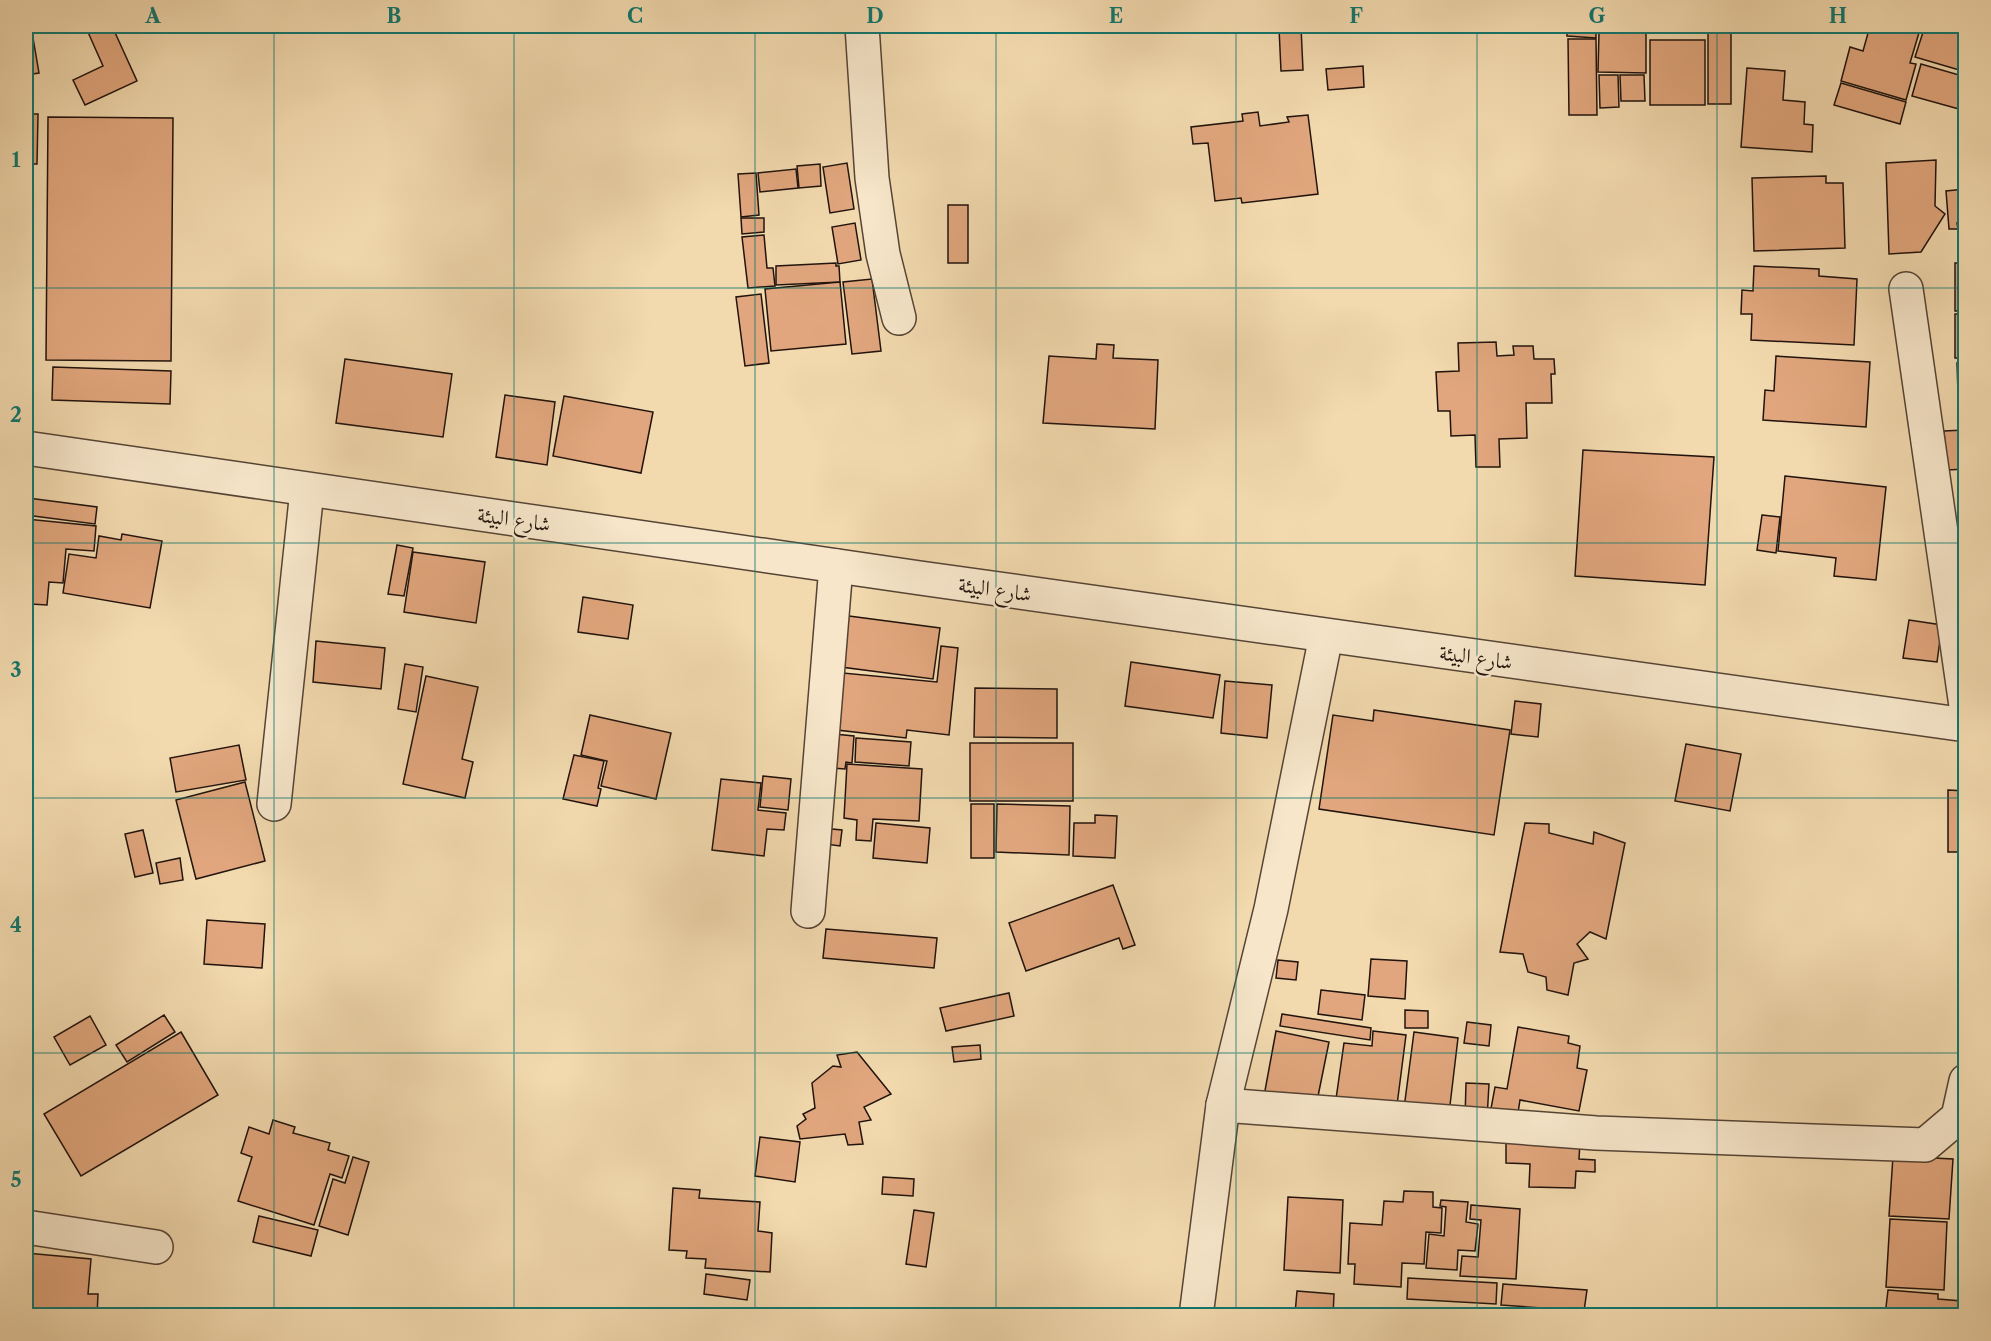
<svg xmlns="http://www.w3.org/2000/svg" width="1991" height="1341" font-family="'Libre Caslon Text',Amiri,serif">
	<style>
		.building { fill: #e1a67d; stroke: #21130d; stroke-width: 1.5 }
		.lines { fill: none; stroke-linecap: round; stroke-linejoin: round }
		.minor-casing { stroke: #554435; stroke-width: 36 }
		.minor { stroke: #f7e6ca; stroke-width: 33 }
		.grid { fill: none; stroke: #0f766e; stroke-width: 1.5; stroke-opacity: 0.55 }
		.labels { text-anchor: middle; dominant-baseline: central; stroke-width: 5; stroke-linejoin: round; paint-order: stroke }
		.street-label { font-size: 21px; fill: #21130d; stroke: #f7e6ca }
		.neatline { fill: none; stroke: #0f766e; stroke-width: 2 }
		.grid-label { font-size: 20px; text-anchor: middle; font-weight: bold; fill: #0f766e }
	</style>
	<rect width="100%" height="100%" fill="#f2d9ae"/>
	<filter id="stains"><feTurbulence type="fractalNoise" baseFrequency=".00333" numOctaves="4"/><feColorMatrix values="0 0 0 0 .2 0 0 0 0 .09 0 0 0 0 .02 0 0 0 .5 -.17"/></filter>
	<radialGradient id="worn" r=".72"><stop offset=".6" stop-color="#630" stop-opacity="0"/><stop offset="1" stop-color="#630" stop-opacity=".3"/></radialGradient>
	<!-- building -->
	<g class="building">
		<path d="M 26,26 L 31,26 L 39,73 L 26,75 Z"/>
		<path d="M 98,26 L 112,26 L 137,81 L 85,105 L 73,80 L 103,66 L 87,30 Z"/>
		<path d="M 1567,26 L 1596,26 L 1596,38 L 1567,36 Z"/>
		<path d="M 1642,26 L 1731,26 L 1731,104 L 1708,104 L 1708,33 L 1650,33 L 1650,28 L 1642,28 Z"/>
		<path d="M 1870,26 L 1921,26 L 1910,63 L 1916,64 L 1906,100 L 1841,81 L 1850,47 L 1863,51 Z"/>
		<path d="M 1925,26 L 1966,26 L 1966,72 L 1915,57 Z"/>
		<path d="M 1301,27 L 1303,70 L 1281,71 L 1279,28 Z"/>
		<path d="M 1599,32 L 1646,33 L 1646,73 L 1598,72 Z"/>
		<path d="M 1568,39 L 1596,39 L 1597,115 L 1569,115 Z"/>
		<rect x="1650" y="40" width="55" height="65"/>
		<path d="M 1921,64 L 1966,77 L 1966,111 L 1912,96 Z"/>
		<path d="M 1363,66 L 1364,87 L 1328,90 L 1326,69 Z"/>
		<path d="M 1747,68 L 1785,71 L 1783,100 L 1805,102 L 1804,124 L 1813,125 L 1812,152 L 1741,147 Z"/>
		<path d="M 1599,75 L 1618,75 L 1619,107 L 1600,108 Z"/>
		<path d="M 1620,75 L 1644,75 L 1645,101 L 1621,101 Z"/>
		<path d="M 1841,83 L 1906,102 L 1900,124 L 1834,105 Z"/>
		<path d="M 1258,112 L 1260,126 L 1289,122 L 1287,117 L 1308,115 L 1318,194 L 1242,203 L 1241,198 L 1215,201 L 1208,143 L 1193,144 L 1191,127 L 1243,121 L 1242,114 Z"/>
		<path d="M 26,114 L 38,114 L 37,164 L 26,164 Z"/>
		<path d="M 48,117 L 173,118 L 171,361 L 46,360 Z"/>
		<path d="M 1936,160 L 1935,206 L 1945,214 L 1921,252 L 1889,254 L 1886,163 Z"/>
		<path d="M 847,163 L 854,209 L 830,213 L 823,167 Z"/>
		<path d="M 820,164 L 821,186 L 799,188 L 797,166 Z"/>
		<path d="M 796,169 L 798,188 L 760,192 L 758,173 Z"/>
		<path d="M 756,173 L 759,215 L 741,217 L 738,174 Z"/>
		<path d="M 1826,176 L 1826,183 L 1843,183 L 1845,248 L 1754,251 L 1752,178 Z"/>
		<path d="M 1965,189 L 1966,222 L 1957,223 L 1958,229 L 1949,229 L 1946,191 Z"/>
		<rect x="948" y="205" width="20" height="58"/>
		<path d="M 741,218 L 764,218 L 764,232 L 742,234 Z"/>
		<path d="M 855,223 L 861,260 L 838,264 L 832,227 Z"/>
		<rect x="1958" y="227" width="8" height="27"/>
		<path d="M 764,235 L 767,268 L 773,268 L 775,286 L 748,288 L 742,237 Z"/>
		<path d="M 836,263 L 836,266 L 839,266 L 840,282 L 776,285 L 776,266 Z"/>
		<rect x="1955" y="263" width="11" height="48"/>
		<path d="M 1754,266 L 1819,269 L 1819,276 L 1857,279 L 1854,345 L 1751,340 L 1752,314 L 1741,314 L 1742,290 L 1753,291 Z"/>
		<path d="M 872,279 L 881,351 L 852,354 L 843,282 Z"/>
		<path d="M 840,282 L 846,344 L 771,351 L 765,289 Z"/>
		<path d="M 761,294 L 769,363 L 745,366 L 736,297 Z"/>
		<rect x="1955" y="314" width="11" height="44"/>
		<path d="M 1496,342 L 1497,356 L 1514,355 L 1513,346 L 1533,346 L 1534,359 L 1554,359 L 1555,374 L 1551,374 L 1552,403 L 1526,403 L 1527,438 L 1499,439 L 1500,467 L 1476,467 L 1475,435 L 1451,436 L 1450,411 L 1438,411 L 1436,372 L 1459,371 L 1458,343 Z"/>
		<path d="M 1097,344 L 1114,345 L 1113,358 L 1158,360 L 1155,429 L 1043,423 L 1049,356 L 1096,359 Z"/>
		<path d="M 1776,356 L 1870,362 L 1866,427 L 1763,420 L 1765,390 L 1774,391 Z"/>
		<path d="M 345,359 L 452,374 L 443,437 L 336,423 Z"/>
		<path d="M 1966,362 L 1966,392 L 1958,393 L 1957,363 Z"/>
		<path d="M 53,367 L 171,371 L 170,404 L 52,400 Z"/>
		<path d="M 505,395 L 555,402 L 547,465 L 496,457 Z"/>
		<path d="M 564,396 L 653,412 L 641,473 L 553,456 Z"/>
		<path d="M 1964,430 L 1966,469 L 1947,470 L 1944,431 Z"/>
		<path d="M 1583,450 L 1714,457 L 1705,585 L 1575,576 Z"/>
		<path d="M 1785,476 L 1886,487 L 1876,580 L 1834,576 L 1836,558 L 1778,551 Z"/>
		<path d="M 28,498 L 97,507 L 95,524 L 26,515 Z"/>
		<path d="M 1762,515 L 1780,517 L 1776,553 L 1757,550 Z"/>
		<path d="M 26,519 L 96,526 L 94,551 L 66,549 L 63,583 L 49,582 L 47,605 L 31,604 L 30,616 L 26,616 Z"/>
		<path d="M 122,534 L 162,541 L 150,608 L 63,593 L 69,554 L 96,558 L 99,536 L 121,540 Z"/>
		<path d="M 397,545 L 413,548 L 404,596 L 388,594 Z"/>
		<path d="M 413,552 L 485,562 L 476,623 L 404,612 Z"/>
		<path d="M 583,597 L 633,605 L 628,639 L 578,632 Z"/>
		<path d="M 849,616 L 940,628 L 933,679 L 841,667 Z"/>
		<path d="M 1909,620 L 1942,625 L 1937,662 L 1903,658 Z"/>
		<path d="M 316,641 L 385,648 L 381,689 L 313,682 Z"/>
		<path d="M 941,646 L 958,648 L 949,735 L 907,730 L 906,738 L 837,730 L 843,673 L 937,682 Z"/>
		<path d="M 1131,662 L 1220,675 L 1213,718 L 1125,706 Z"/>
		<path d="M 405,664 L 423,667 L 416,712 L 398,709 Z"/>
		<path d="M 426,676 L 478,687 L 462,759 L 473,762 L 465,798 L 403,784 Z"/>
		<path d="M 1225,681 L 1272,685 L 1267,738 L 1221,733 Z"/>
		<path d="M 975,688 L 1057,689 L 1057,738 L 974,737 Z"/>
		<path d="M 1515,701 L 1541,704 L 1538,737 L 1511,734 Z"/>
		<path d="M 1374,710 L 1510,730 L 1494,835 L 1319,809 L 1333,715 L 1373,721 Z"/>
		<path d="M 590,715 L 671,733 L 656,799 L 601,786 L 607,761 L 581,755 Z"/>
		<path d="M 834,734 L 854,736 L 852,763 L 846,762 L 845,769 L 832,768 Z"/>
		<path d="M 856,738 L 911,742 L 909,766 L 855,762 Z"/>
		<rect x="970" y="743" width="103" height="58"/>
		<path d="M 1686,744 L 1741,754 L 1730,811 L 1675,801 Z"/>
		<path d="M 239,745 L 246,780 L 176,792 L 170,758 Z"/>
		<path d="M 574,755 L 604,761 L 598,788 L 601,789 L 597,806 L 563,799 Z"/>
		<path d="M 847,764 L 922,769 L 919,821 L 873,819 L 871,841 L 856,840 L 857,820 L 844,818 Z"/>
		<path d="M 763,776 L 791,779 L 788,810 L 760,807 Z"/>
		<path d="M 721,779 L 761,783 L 758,810 L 786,813 L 784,830 L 767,829 L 764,856 L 712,850 Z"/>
		<path d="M 245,782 L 265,861 L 196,879 L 176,800 Z"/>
		<path d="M 1948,790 L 1966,791 L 1966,852 L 1948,852 Z"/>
		<rect x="971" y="804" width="23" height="54"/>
		<path d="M 997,804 L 1070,806 L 1069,855 L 996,852 Z"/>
		<path d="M 1095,815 L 1117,816 L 1115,858 L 1073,856 L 1074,823 L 1095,823 Z"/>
		<path d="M 876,823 L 930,828 L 927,863 L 873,858 Z"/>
		<path d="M 1525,823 L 1549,824 L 1549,833 L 1593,844 L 1594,832 L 1625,843 L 1606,939 L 1590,932 L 1577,944 L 1588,959 L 1574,963 L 1568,995 L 1547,990 L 1546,977 L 1528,972 L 1523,954 L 1500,952 Z"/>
		<path d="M 821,828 L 842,830 L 840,846 L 819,843 Z"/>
		<path d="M 143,830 L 153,873 L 135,877 L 125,834 Z"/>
		<path d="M 180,858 L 183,880 L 160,884 L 156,863 Z"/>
		<path d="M 1113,885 L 1135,945 L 1123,949 L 1119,938 L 1026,971 L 1009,923 Z"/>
		<path d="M 207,920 L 265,924 L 262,968 L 204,964 Z"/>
		<path d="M 826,929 L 937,938 L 934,968 L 823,958 Z"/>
		<path d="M 1371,959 L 1407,961 L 1405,999 L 1368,996 Z"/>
		<path d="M 1278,960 L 1298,962 L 1296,980 L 1276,978 Z"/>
		<path d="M 1321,990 L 1365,995 L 1362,1020 L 1318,1014 Z"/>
		<path d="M 1009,993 L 1014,1016 L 946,1031 L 940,1008 Z"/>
		<path d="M 1405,1010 L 1428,1011 L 1428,1028 L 1405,1028 Z"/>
		<path d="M 1282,1014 L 1371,1028 L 1370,1040 L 1280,1026 Z"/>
		<path d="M 164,1015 L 175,1032 L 127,1062 L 116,1045 Z"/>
		<path d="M 90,1016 L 106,1045 L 70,1065 L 54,1037 Z"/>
		<path d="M 1467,1022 L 1491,1025 L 1489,1046 L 1464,1043 Z"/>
		<path d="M 1518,1027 L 1569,1036 L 1568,1043 L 1580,1046 L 1577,1068 L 1587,1070 L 1579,1111 L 1520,1100 L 1517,1119 L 1490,1114 L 1495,1087 L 1507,1089 Z"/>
		<path d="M 1276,1031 L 1329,1042 L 1316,1106 L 1264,1096 Z"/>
		<path d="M 1373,1031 L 1406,1035 L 1396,1113 L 1335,1106 L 1344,1043 L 1372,1046 Z"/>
		<path d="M 181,1032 L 218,1095 L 81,1176 L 44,1114 Z"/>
		<path d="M 1414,1032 L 1458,1038 L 1448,1122 L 1403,1116 Z"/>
		<path d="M 980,1045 L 981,1059 L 954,1062 L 952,1047 Z"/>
		<path d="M 857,1052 L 891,1094 L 864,1107 L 871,1120 L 859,1122 L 863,1144 L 848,1145 L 845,1134 L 800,1139 L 797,1126 L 806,1119 L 803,1114 L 815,1108 L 812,1083 L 833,1066 L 841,1067 L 837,1055 Z"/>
		<path d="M 1466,1083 L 1489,1084 L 1487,1119 L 1465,1119 Z"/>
		<path d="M 273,1120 L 295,1127 L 293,1133 L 330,1143 L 328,1150 L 349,1156 L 342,1178 L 330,1174 L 314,1225 L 238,1201 L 252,1157 L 241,1153 L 249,1127 L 269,1134 Z"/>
		<path d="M 760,1137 L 800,1142 L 795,1182 L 755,1176 Z"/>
		<path d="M 1506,1140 L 1580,1142 L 1579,1159 L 1595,1160 L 1595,1172 L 1576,1171 L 1575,1188 L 1529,1187 L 1530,1164 L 1506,1163 Z"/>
		<path d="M 1893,1156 L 1953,1159 L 1949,1219 L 1889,1216 Z"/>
		<path d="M 353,1157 L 369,1162 L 348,1235 L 319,1226 L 333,1179 L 345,1183 Z"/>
		<path d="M 883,1177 L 914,1179 L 913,1196 L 882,1194 Z"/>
		<path d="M 673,1188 L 700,1190 L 699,1198 L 760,1202 L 758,1231 L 772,1233 L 770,1272 L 705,1268 L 706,1259 L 686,1258 L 687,1251 L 669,1250 Z"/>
		<path d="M 1404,1191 L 1433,1192 L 1433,1207 L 1442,1208 L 1441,1233 L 1426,1232 L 1424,1264 L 1402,1263 L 1401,1287 L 1354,1284 L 1355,1264 L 1348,1264 L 1350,1223 L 1382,1225 L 1384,1201 L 1403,1202 Z"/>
		<path d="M 1288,1197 L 1343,1200 L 1340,1273 L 1284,1270 Z"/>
		<path d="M 1441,1200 L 1468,1202 L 1466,1222 L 1478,1224 L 1475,1251 L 1458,1250 L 1457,1270 L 1426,1268 L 1429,1234 L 1444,1236 L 1446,1207 L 1440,1206 Z"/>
		<path d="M 1471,1205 L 1520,1209 L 1516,1279 L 1460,1276 L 1462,1256 L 1478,1257 L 1481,1220 L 1470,1219 Z"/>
		<path d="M 914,1210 L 934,1213 L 926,1267 L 906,1264 Z"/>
		<path d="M 259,1216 L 318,1230 L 311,1256 L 253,1242 Z"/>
		<path d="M 1890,1219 L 1947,1222 L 1944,1290 L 1886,1287 Z"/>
		<path d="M 26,1253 L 91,1259 L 88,1294 L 98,1294 L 97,1316 L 26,1316 Z"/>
		<path d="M 706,1274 L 750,1280 L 747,1300 L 704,1294 Z"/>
		<path d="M 1408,1278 L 1497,1283 L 1496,1304 L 1407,1299 Z"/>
		<path d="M 1503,1284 L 1587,1290 L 1584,1311 L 1501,1305 Z"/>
		<path d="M 1888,1290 L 1938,1294 L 1938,1299 L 1962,1301 L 1961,1316 L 1885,1316 Z"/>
		<path d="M 1297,1291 L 1334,1294 L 1333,1316 L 1295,1314 Z"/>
	</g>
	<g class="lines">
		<defs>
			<g id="minor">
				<path d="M 862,26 L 872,178 L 883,254 L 899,318"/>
				<path d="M 1906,289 L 1966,706"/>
				<path d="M 26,448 L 920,578 L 1966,725"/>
				<path d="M 274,804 L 307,490"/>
				<path d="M 808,911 L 836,566"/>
				<path d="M 1223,1105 L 1596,1133 L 1925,1145 L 1958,1117 L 1966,1081"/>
				<path d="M 26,1227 L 156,1247"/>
				<path d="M 1196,1316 L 1223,1105 L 1271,909 L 1326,636"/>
			</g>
		</defs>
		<!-- minor casing -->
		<use href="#minor" class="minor-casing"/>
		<!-- minor -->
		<use href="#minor" class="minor"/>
	</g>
	<!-- grid -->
	<path class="grid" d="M 274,26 L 274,1316M 514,26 L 514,1316M 755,26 L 755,1316M 996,26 L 996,1316M 1236,26 L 1236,1316M 1477,26 L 1477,1316M 1717,26 L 1717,1316M 26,288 L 1966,288M 26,543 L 1966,543M 26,798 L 1966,798M 26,1053 L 1966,1053"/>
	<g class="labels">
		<!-- street labels -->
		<g class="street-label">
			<text transform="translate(514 519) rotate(8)">شارع البيئة</text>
			<text transform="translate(995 589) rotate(8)">شارع البيئة</text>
			<text transform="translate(1476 657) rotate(8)">شارع البيئة</text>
		</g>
	</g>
	<!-- margin -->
	<rect width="1991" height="1341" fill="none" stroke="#f2d9ae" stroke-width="66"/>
	<rect x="33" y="33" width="1925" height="1275" class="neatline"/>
	<g class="grid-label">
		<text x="153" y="23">A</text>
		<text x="394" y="23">B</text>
		<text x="635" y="23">C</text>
		<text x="875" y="23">D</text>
		<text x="1116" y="23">E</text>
		<text x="1356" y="23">F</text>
		<text x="1597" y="23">G</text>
		<text x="1838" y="23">H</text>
		<text x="16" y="167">1</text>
		<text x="16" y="422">2</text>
		<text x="16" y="677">3</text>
		<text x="16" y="932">4</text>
		<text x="16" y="1187">5</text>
	</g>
	<rect width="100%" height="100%" filter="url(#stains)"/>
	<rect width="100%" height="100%" fill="url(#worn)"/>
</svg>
